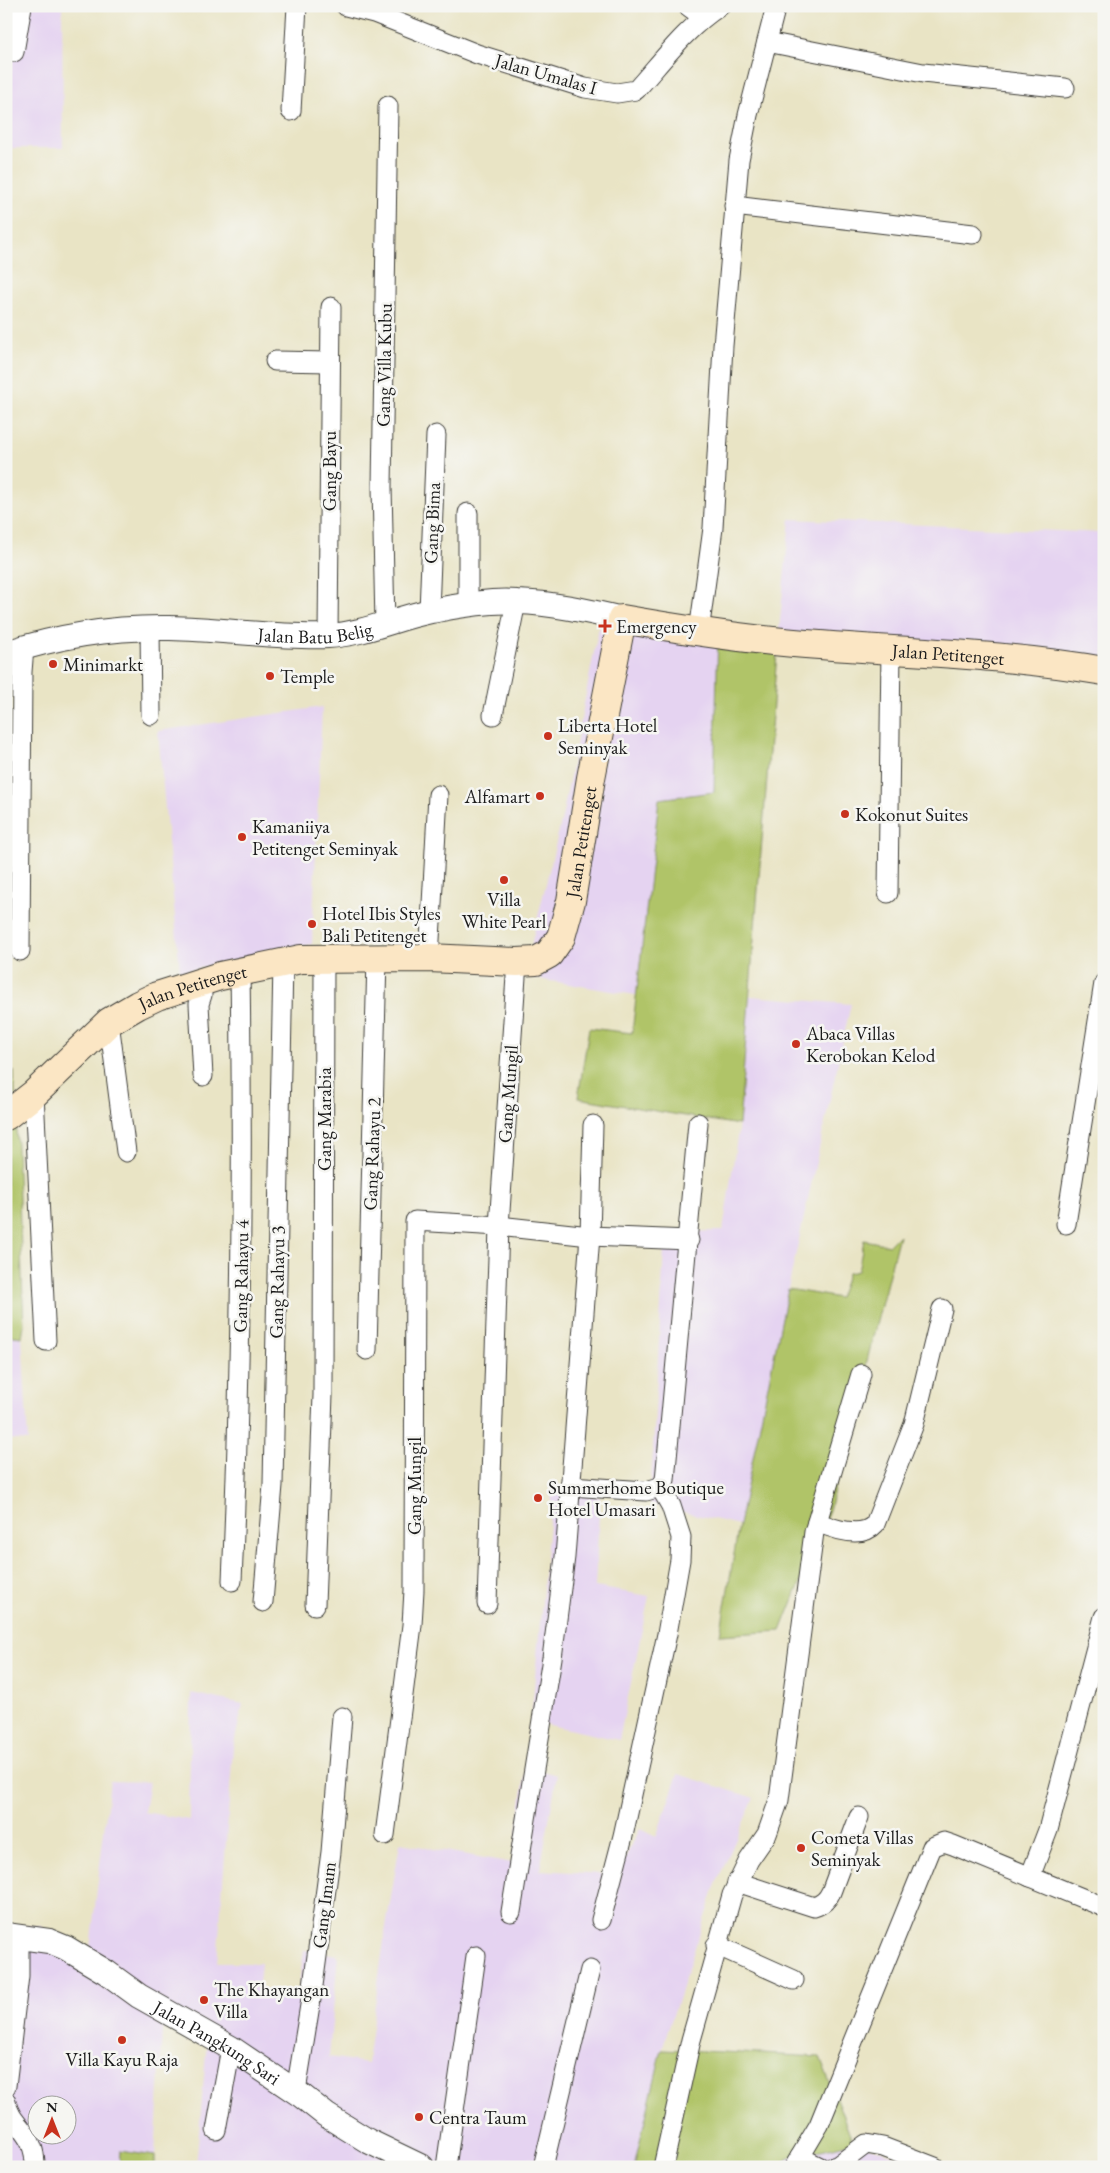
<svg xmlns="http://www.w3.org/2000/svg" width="1110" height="2173" font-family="'EB Garamond',serif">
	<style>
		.built { fill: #e5d3f1; fill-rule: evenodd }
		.grass { fill: #b0c468; stroke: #667042 }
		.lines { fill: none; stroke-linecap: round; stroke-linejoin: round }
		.minor-casing { stroke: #3b3a35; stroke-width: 21 }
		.tertiary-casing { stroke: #3b3a35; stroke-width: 26 }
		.secondary-casing { stroke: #3b3a35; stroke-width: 30 }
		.minor { stroke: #fff; stroke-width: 19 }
		.tertiary { stroke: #fff; stroke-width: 24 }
		.secondary { stroke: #fbe6c4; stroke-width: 28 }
		.poi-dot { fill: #c8321e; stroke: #f6f6f2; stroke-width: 2 }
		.labels { text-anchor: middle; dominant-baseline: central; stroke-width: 5; stroke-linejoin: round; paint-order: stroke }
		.street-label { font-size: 19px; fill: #1c1c1c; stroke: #f6f6f2 }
		.poi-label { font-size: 19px; fill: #1c1c1c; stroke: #f6f6f2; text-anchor: start }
	</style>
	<rect width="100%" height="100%" fill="#f6f6f2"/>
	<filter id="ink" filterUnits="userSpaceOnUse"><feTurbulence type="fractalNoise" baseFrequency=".02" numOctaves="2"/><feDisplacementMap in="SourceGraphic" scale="10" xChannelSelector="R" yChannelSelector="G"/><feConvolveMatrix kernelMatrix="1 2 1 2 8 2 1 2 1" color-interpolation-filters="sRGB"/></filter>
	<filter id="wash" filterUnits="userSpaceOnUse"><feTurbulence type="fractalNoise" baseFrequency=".0096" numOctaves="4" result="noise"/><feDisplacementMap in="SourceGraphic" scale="20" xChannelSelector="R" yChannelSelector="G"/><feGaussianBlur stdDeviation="1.12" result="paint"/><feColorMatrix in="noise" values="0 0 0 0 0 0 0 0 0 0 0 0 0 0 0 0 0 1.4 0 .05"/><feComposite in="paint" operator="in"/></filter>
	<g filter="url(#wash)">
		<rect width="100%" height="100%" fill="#e9e4c5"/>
		<!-- built -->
		<g class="built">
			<path d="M 6,6 L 62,6 L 63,148 L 6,148 Z"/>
			<path d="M 790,519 L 1104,533 L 1104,669 L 778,641 Z"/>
			<path d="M 602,611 L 718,631 L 714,792 L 659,799 L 636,995 L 532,978 L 532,941 L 562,818 Z"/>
			<path d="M 322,707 L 312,944 L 180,972 L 158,731 Z"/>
			<path d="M 750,996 L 851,1004 L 788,1289 L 739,1525 L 650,1504 L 665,1232 L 723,1231 L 739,1125 Z"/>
			<path d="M 6,1335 L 22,1337 L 28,1441 L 6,1439 Z"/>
			<path d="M 552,1492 L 600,1497 L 595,1587 L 649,1596 L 619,1740 L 531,1721 Z"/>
			<path d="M 191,1693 L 243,1704 L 233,1748 L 217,1963 L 261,1963 L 258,1993 L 297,1998 L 304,1950 L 338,1955 L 329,2057 L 367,2063 L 385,1933 L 400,1843 L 513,1863 L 526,1767 L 557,1775 L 540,1870 L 616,1875 L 640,1829 L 656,1837 L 678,1774 L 754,1798 L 714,1889 L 662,2049 L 634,2167 L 196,2167 L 207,2042 L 163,2014 L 155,2156 L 120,2151 L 119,2167 L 6,2167 L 6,1926 L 40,1926 L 89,1956 L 110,1781 L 149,1782 L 144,1812 L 189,1820 ZM 38,2106 L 68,2106 L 68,2136 L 38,2136 Z"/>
			<path d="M 853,2142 L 934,2167 L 776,2167 L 790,2158 Z"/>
		</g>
		<!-- grass -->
		<g class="grass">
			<path d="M 718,631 L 778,641 L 739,1125 L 578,1098 L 589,1028 L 632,1033 L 659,799 L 714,792 Z"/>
			<path d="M 14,1071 L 24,1325 L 22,1337 L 6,1335 L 6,1079 Z"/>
			<path d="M 899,1235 L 829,1510 L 781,1631 L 720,1635 L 739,1525 L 788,1289 L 839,1298 L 848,1273 L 858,1271 L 864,1240 L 889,1245 Z"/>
			<path d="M 662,2049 L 820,2057 L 853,2142 L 790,2158 L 776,2167 L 634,2167 Z"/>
			<path d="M 120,2151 L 155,2156 L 155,2167 L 119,2167 Z"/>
		</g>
	</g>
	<g filter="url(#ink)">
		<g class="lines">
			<defs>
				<g id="minor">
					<path d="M 346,6 L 374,13 L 477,54 L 585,88 L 617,93 L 636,90 C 663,60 686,28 720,6"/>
					<path d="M 688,6 L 703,17"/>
					<path d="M 767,42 L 923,73 L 1065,88"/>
					<path d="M 14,52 L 22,6"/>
					<path d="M 291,111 L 297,6"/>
					<path d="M 734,206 L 973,234"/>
					<path d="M 275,361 L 330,362"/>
					<path d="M 468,513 L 468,605"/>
					<path d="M 429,611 L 436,435"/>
					<path d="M 385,624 L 382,487 L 388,106"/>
					<path d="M 150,628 L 151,715"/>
					<path d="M 699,632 L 713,528 L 723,346 L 739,160 L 748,115 L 776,6"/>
					<path d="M 328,636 L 331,307"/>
					<path d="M 493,715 L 516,602"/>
					<path d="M 888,893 L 891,649"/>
					<path d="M 20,951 L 22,672 L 24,647"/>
					<path d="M 429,958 L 438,795"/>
					<path d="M 200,982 L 202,995 L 199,1004 L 203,1076"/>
					<path d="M 109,1022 L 126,1152"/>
					<path d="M 34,1094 L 46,1341"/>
					<path d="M 1066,1224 L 1104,983"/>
					<path d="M 367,1350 L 377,958"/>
					<path d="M 570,1486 L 646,1491 L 660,1487 L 665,1480 L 698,1123"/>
					<path d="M 817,1522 C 833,1529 862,1539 875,1524 L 914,1424 L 942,1309"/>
					<path d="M 232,1581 C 241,1378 243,1174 240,971"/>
					<path d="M 263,1602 L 273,1485 L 283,962"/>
					<path d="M 487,1604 L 499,1226 L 517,962"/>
					<path d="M 315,1605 L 323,1395 L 324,958"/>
					<path d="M 385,1835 L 412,1625 L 414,1590 L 415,1221 L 499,1226 L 590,1236 L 689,1240"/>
					<path d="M 1030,1877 L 1048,1830 L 1104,1617"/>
					<path d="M 737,1882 L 814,1907 C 823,1904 827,1900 831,1892 L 859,1817"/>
					<path d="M 511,1912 L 552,1658 L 565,1557 L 590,1236 L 593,1125"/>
					<path d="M 601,1920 L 623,1836 L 667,1634 L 680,1560 L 681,1537 L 671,1506 L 660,1487"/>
					<path d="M 716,1945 L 794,1980"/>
					<path d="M 6,2086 L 19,1976 L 19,1936"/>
					<path d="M 296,2091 L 312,1993 L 331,1852 L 342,1717"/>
					<path d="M 6,2101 C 10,2127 36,2131 35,2167"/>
					<path d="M 216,2130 L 231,2048"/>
					<path d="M 800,2157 L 820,2167"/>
					<path d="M 446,2167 L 476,1956"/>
					<path d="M 543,2167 L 590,1970"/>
					<path d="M 663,2167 L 691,2040 L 732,1895 L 749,1860 L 767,1834 L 779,1800 L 814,1532 L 861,1374"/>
					<path d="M 794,2167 L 819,2125 L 932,1847 L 944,1842 L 953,1845 L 1104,1907"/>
					<path d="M 833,2167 L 837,2166 L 866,2144 L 883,2147 L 935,2167"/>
				</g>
				<g id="tertiary">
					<path id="s1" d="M 6,653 C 58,636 116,627 170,628 C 223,629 276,638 328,636 C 364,634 396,618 431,611 C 459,606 489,600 517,602 C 552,603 588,611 622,619"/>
					<path id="s2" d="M 6,1935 L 49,1941 L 66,1948 L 106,1972 L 139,1996 L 231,2048 L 302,2096 L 326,2115 L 368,2141 L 422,2167"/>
				</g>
				<g id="secondary">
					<path id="s3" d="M 6,1116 L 34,1094 L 109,1022 L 138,1005 L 157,996 L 220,976 L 301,959 L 429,958 L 517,962 L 536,961 L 549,954 L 561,937 L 571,901 L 591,778 L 622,619 C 679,629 736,638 794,643 C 898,652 1001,653 1104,671"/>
				</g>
			</defs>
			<!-- minor casing -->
			<use href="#minor" class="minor-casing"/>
			<!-- tertiary casing -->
			<use href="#tertiary" class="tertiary-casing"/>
			<!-- secondary casing -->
			<use href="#secondary" class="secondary-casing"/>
			<!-- minor -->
			<use href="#minor" class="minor"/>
			<!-- tertiary -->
			<use href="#tertiary" class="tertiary"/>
			<!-- secondary -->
			<use href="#secondary" class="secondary"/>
		</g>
	</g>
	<!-- markers -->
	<g class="poi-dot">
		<path d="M602.5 618.5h5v5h5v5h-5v5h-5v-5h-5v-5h5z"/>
		<circle cx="53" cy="664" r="5"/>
		<circle cx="270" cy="676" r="5"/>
		<circle cx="548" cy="736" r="5"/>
		<circle cx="540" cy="796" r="5"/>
		<circle cx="845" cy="814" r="5"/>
		<circle cx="242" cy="837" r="5"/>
		<circle cx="504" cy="880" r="5"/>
		<circle cx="312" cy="924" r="5"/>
		<circle cx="796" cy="1044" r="5"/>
		<circle cx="538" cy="1498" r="5"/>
		<circle cx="801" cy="1848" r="5"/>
		<circle cx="204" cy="2000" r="5"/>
		<circle cx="122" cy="2040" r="5"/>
		<circle cx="419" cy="2117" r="5"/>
	</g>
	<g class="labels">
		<!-- street labels -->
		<g class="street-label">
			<text transform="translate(546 74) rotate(16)">Jalan Umalas I</text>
			<text transform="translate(384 365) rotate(-89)">Gang Villa Kubu</text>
			<text transform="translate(329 471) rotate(-90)">Gang Bayu</text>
			<text transform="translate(432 523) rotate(-88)">Gang Bima</text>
			<text stroke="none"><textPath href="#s1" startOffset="312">Jalan Batu Belig</textPath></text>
			<text stroke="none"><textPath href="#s3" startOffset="1266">Jalan Petitenget</textPath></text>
			<text stroke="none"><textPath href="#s3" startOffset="711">Jalan Petitenget</textPath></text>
			<text stroke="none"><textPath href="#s3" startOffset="231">Jalan Petitenget</textPath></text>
			<text transform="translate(508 1094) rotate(-86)">Gang Mungil</text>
			<text transform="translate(324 1119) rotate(-90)">Gang Marabia</text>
			<text transform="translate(372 1154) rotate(-88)">Gang Rahayu 2</text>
			<text transform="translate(241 1276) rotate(-89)">Gang Rahayu 4</text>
			<text transform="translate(277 1282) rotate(-89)">Gang Rahayu 3</text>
			<text transform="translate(414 1486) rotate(-90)">Gang Mungil</text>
			<text transform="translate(324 1905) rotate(-83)">Gang Imam</text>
			<text stroke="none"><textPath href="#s2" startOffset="240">Jalan Pangkung Sari</textPath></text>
		</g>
		<!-- poi labels -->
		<g class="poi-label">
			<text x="616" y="626">Emergency</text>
			<text x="63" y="664">Minimarkt</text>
			<text x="280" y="676">Temple</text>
			<text x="558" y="725">Liberta Hotel<tspan x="558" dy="22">Seminyak</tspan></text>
			<text x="530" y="796" text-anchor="end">Alfamart</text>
			<text x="855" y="814">Kokonut Suites</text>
			<text x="252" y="826">Kamaniiya<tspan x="252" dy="22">Petitenget Seminyak</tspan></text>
			<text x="504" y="899" text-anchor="middle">Villa<tspan x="504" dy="22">White Pearl</tspan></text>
			<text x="322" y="913">Hotel Ibis Styles<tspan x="322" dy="22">Bali Petitenget</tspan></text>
			<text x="806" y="1033">Abaca Villas<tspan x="806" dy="22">Kerobokan Kelod</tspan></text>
			<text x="548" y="1487">Summerhome Boutique<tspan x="548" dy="22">Hotel Umasari</tspan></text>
			<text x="811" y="1837">Cometa Villas<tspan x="811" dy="22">Seminyak</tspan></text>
			<text x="214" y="1989">The Khayangan<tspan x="214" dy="22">Villa</tspan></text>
			<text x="122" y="2059" text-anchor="middle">Villa Kayu Raja</text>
			<text x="429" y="2117">Centra Taum</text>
		</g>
	</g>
	<!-- margin -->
	<rect width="1110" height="2173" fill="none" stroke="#f6f6f2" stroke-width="25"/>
	<!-- north arrow -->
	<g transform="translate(52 2120)"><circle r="24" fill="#f6f6f2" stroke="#9f9f9c"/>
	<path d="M0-4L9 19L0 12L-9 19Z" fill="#c8321e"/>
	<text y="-8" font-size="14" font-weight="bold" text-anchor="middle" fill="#1c1c1c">N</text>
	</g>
</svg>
